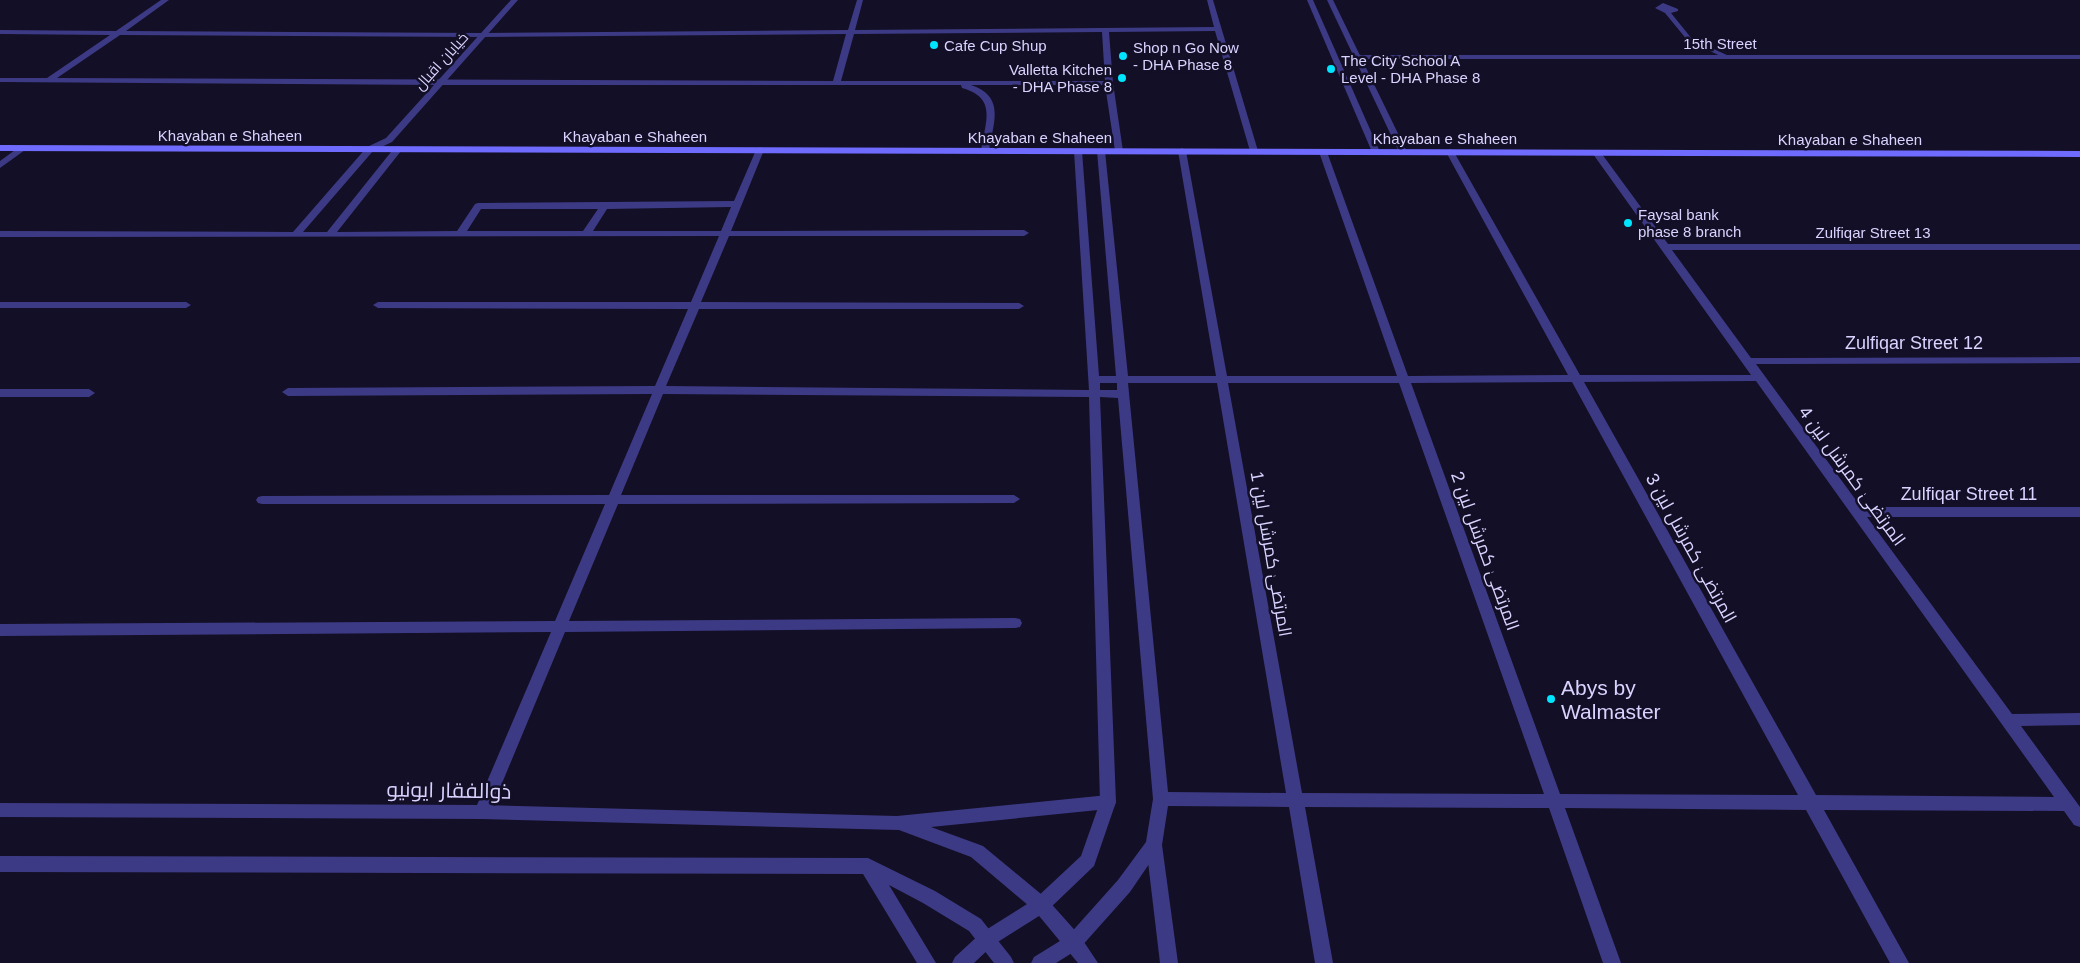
<svg xmlns="http://www.w3.org/2000/svg" width="2080" height="963" font-family="Helvetica,Cairo,sans-serif">
	<style>
		.lines { fill: none; stroke-linecap: round; stroke-linejoin: round }
		.service { fill: #3d3a85; fill-rule: evenodd }
		.minor { fill: #3d3a85; fill-rule: evenodd }
		.tertiary { fill: #3d3a85; fill-rule: evenodd }
		.secondary { fill: #6f6bff; fill-rule: evenodd }
		.poi-dot { fill: #00e5ff; stroke: #130f26; stroke-width: 2 }
		.labels { text-anchor: middle; dominant-baseline: central; stroke-width: 5; stroke-linejoin: round; paint-order: stroke }
		.far-street-label { font-size: 15px; fill: #d9d4ff; stroke: #130f26 }
		.far-poi-label { font-size: 15px; fill: #d9d4ff; stroke: #130f26; text-anchor: start }
		.street-label { font-size: 18px; fill: #d9d4ff; stroke: #130f26 }
		.near-poi-label { font-size: 21px; fill: #d9d4ff; stroke: #130f26; text-anchor: start }
		.near-street-label { font-size: 21px; fill: #d9d4ff; stroke: #130f26 }
	</style>
	<rect width="100%" height="100%" fill="#130f26"/>
	<g class="lines">
		<!-- service -->
		<path class="service" d="M 1663,3 L 1678,9 L 1678,11 L 1671,13 L 1692,39 L 1729,56 L 1729,58 L 1725,58 L 1688,41 L 1665,13 L 1655,8 Z"/>
		<!-- minor -->
		<g class="minor">
			<path d="M 161,0 L 169,0 L 126,31 L 483,33 L 848,30 L 857,0 L 863,0 L 855,30 L 1214,27 L 1207,0 L 1213,0 L 1258,151 L 1254,154 L 1250,151 L 1215,31 L 1109,32 L 1113,83 L 1123,151 L 1119,154 L 1115,151 L 1105,85 L 971,85 C 1006,97 993,123 989,151 L 985,154 L 981,151 C 985,122 998,98 962,88 L 961,85 L 439,85 L 0,82 L 0,78 L 47,78 L 110,35 L 0,34 L 0,30 L 116,31 ZM 1102,32 L 1105,81 L 841,81 L 854,34 ZM 846,34 L 833,81 L 57,78 L 120,35 L 483,37 Z"/>
			<rect x="1356" y="55" width="724" height="4"/>
			<path d="M 22,145 L 25,146 L 25,150 L 0,168 L 0,161 Z"/>
			<path d="M 370,146 L 374,149 L 373,151 L 303,232 L 327,232 L 395,147 L 398,146 L 402,149 L 401,151 L 337,232 L 457,231 L 475,204 L 478,203 L 734,201 L 756,150 L 760,147 L 764,150 L 731,231 L 1024,230 L 1029,233 L 1024,236 L 729,236 L 701,302 L 1019,303 L 1024,306 L 1019,309 L 699,309 L 666,386 L 1089,390 L 1074,151 L 1078,148 L 1082,151 L 1099,376 L 1116,376 L 1097,151 L 1101,148 L 1105,151 L 1128,376 L 1216,376 L 1178,151 L 1182,148 L 1186,151 L 1227,376 L 1397,376 L 1319,152 L 1323,149 L 1327,152 L 1408,376 L 1568,375 L 1446,152 L 1450,149 L 1454,152 L 1580,375 L 1751,375 L 1593,154 L 1593,150 L 1599,150 L 1668,244 L 2080,244 L 2080,250 L 1672,250 L 1751,358 L 2080,357 L 2080,363 L 1756,364 L 1861,507 L 2080,507 L 2080,517 L 1867,517 L 2012,714 L 2080,713 L 2080,725 L 2021,726 L 2080,807 L 2080,827 L 2074,825 L 2064,811 L 1824,810 L 1909,963 L 1890,963 L 1806,810 L 1565,808 L 1621,963 L 1603,963 L 1549,808 L 1305,807 L 1333,963 L 1315,963 L 1289,807 L 1168,806 L 1162,845 L 1130,892 L 1080,948 L 1056,963 L 1031,963 L 1034,957 L 1068,936 L 1118,880 L 1146,842 L 1153,799 L 1118,398 L 1100,397 L 1116,802 L 1094,866 L 1047,911 L 993,945 L 974,963 L 952,963 L 955,957 L 981,933 L 1035,899 L 1081,856 L 1100,802 L 1089,397 L 663,394 L 621,495 L 1014,495 L 1020,499 L 1014,503 L 618,504 L 569,621 L 1015,618 L 1020,619 L 1022,623 L 1020,627 L 1015,628 L 565,632 L 490,812 L 488,817 L 482,819 L 476,817 L 474,812 L 551,632 L 0,636 L 0,624 L 555,621 L 605,504 L 262,504 L 258,503 L 256,500 L 258,497 L 262,496 L 609,495 L 652,394 L 288,396 L 282,392 L 288,388 L 655,386 L 688,309 L 378,308 L 373,305 L 378,302 L 691,302 L 719,236 L 0,237 L 0,231 L 293,232 L 367,147 ZM 731,207 L 721,231 L 593,231 L 607,209 ZM 481,209 L 598,209 L 583,231 L 467,231 ZM 1756,381 L 2054,797 L 1816,795 L 1584,382 ZM 1572,382 L 1798,795 L 1560,794 L 1411,383 ZM 1100,383 L 1117,383 L 1117,390 L 1100,390 ZM 1128,383 L 1217,383 L 1286,793 L 1168,792 ZM 1228,383 L 1399,383 L 1544,794 L 1302,793 Z"/>
			<path d="M 0,302 L 186,302 L 191,305 L 186,308 L 0,308 Z"/>
			<path d="M 0,389 L 89,389 L 95,393 L 89,397 L 0,397 Z"/>
		</g>
		<!-- tertiary -->
		<g class="tertiary">
			<path d="M 511,0 L 518,0 L 392,142 L 373,151 L 367,151 L 367,147 L 386,138 Z"/>
			<path d="M 1307,0 L 1313,0 L 1380,152 L 1379,154 L 1372,152 Z"/>
			<path d="M 1327,0 L 1333,0 L 1407,152 L 1406,154 L 1399,152 Z"/>
			<path d="M 1108,795 L 1114,797 L 1116,802 L 1114,807 L 1108,809 L 931,827 L 983,846 L 1047,899 L 1080,936 L 1098,963 L 1078,963 L 1035,911 L 971,857 L 899,830 L 482,819 L 0,817 L 0,803 L 482,805 L 897,816 Z"/>
			<path d="M 1154,837 L 1160,840 L 1162,845 L 1178,963 L 1160,963 L 1146,845 L 1148,840 Z"/>
			<path d="M 0,856 L 868,858 L 935,891 L 981,919 L 1011,957 L 1014,963 L 994,963 L 969,931 L 923,903 L 889,885 L 936,963 L 917,963 L 863,874 L 0,872 Z"/>
		</g>
		<!-- secondary -->
		<path class="secondary" d="M 0,145 L 2080,151 L 2080,157 L 0,151 Z"/>
	</g>
	<!-- markers -->
	<g class="poi-dot">
		<circle cx="934" cy="45" r="5"/>
		<circle cx="1123" cy="56" r="5"/>
		<circle cx="1331" cy="69" r="5"/>
		<circle cx="1122" cy="78" r="5"/>
		<circle cx="1628" cy="223" r="5"/>
		<circle cx="1551" cy="699" r="5"/>
	</g>
	<g class="labels">
		<!-- far-street labels -->
		<g class="far-street-label">
			<text x="1720" y="43">15th Street</text>
			<text transform="translate(441 61) rotate(-48)">خیابان اقبال</text>
			<text x="230" y="135">Khayaban e Shaheen</text>
			<text x="635" y="136">Khayaban e Shaheen</text>
			<text x="1040" y="137">Khayaban e Shaheen</text>
			<text x="1445" y="138">Khayaban e Shaheen</text>
			<text x="1850" y="139">Khayaban e Shaheen</text>
			<text x="1873" y="232">Zulfiqar Street 13</text>
		</g>
		<!-- far-poi labels -->
		<g class="far-poi-label">
			<text x="944" y="45">Cafe Cup Shup</text>
			<text x="1133" y="47">Shop n Go Now<tspan x="1133" dy="17">- DHA Phase 8</tspan></text>
			<text x="1341" y="60">The City School A<tspan x="1341" dy="17">Level - DHA Phase 8</tspan></text>
			<text x="1112" y="69" text-anchor="end">Valletta Kitchen<tspan x="1112" dy="17">- DHA Phase 8</tspan></text>
			<text x="1638" y="214">Faysal bank<tspan x="1638" dy="17">phase 8 branch</tspan></text>
		</g>
		<!-- street labels -->
		<g class="street-label">
			<text x="1914" y="343">Zulfiqar Street 12</text>
			<text transform="translate(1852 476) rotate(54)">المرتضیٰ کمرشل لین 4</text>
			<text x="1969" y="494">Zulfiqar Street 11</text>
			<text transform="translate(1691 548) rotate(61)">المرتضیٰ کمرشل لین 3</text>
			<text transform="translate(1485 551) rotate(70)">المرتضیٰ کمرشل لین 2</text>
			<text transform="translate(1271 554) rotate(80)">المرتضیٰ کمرشل لین 1</text>
		</g>
		<!-- near-poi labels -->
		<g class="near-poi-label">
			<text x="1561" y="687">Abys by<tspan x="1561" dy="24">Walmaster</tspan></text>
		</g>
		<!-- near-street labels -->
		<g class="near-street-label">
			<text transform="translate(449 790) rotate(1)">ذوالفقار ایونیو</text>
		</g>
	</g>
</svg>
